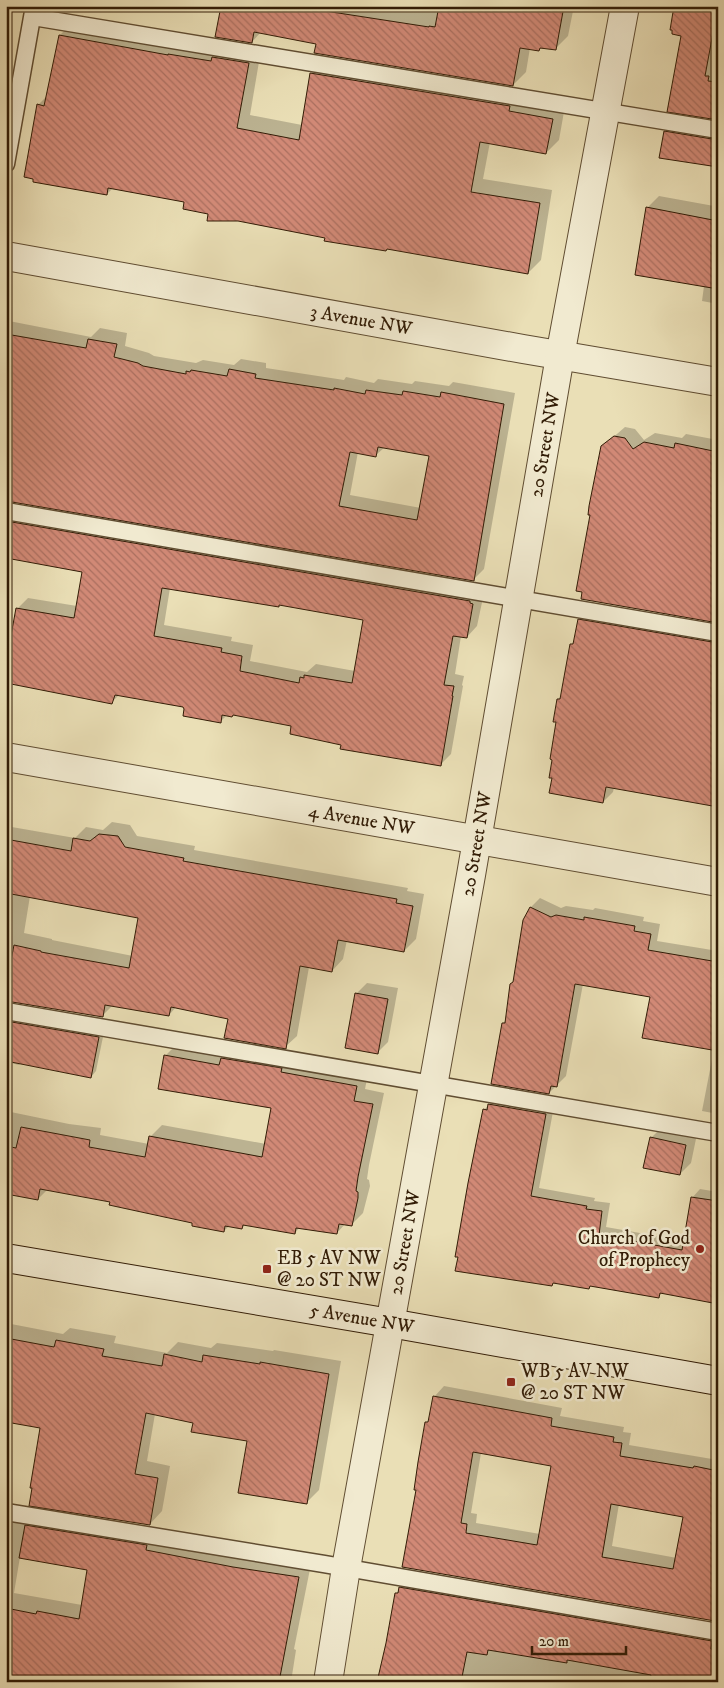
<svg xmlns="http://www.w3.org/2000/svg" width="724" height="1688" font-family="'IM FELL DW Pica',serif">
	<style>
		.shadow { fill: #0003; fill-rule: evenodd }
		.building { fill: url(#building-back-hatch); stroke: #321c06; fill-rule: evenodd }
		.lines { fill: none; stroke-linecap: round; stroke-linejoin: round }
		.lane-casing { stroke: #604d32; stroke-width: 19 }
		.street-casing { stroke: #604d32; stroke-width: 30 }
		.secondary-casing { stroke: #321c06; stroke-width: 30 }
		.lane { stroke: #f1ead0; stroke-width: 16 }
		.street { stroke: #f1ead0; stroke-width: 28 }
		.secondary { stroke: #f1ead0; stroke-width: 28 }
		.poi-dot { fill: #8f2418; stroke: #f1ead0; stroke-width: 2 }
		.labels { text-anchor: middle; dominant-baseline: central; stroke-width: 5; stroke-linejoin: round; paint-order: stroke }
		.street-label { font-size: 19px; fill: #321c06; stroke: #f1ead0 }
		.poi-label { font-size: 19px; fill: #321c06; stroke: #f1ead0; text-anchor: start }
	</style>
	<defs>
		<pattern id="building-back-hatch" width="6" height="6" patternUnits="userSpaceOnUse" patternTransform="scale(1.25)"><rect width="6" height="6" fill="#d18976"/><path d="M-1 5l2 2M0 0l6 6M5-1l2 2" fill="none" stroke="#aa6f5f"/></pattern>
	</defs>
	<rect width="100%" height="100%" fill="#eadfb6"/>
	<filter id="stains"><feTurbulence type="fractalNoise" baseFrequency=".004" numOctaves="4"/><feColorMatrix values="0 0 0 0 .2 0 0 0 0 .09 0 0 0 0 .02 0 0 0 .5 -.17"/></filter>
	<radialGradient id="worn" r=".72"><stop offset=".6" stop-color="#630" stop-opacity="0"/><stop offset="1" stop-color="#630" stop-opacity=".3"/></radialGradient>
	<!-- shadow -->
	<g class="shadow">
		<path d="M 222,6 L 574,6 L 568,36 L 555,49 L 542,47 L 539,50 L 530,48 L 526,72 L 513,85 L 261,32 L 252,42 Z"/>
		<path d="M 718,6 L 718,119 L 682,35 Z"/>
		<path d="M 73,22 L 261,50 L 250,115 L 302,125 L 311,73 L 324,60 L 565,106 L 559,140 L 546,153 L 490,142 L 483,179 L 552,190 L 541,260 L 528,273 L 210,213 L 186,201 L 113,188 L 107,194 L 38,105 L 48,95 L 60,35 Z"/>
		<path d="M 677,120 L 718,126 L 718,166 L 665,132 Z"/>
		<path d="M 718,183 L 718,304 L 702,301 L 704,286 L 647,208 L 659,196 L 714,206 Z"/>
		<path d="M 9,321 L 91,337 L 100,328 L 127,333 L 125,346 L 149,353 L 154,356 L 196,363 L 203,360 L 234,365 L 241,359 L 266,363 L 266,368 L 344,380 L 346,377 L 374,383 L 378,379 L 412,384 L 415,381 L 449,386 L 453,382 L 515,393 L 484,569 L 473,580 L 7,500 L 7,504 L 484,593 L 477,626 L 467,637 L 461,636 L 455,674 L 464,676 L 462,685 L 463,686 L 451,754 L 440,765 L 343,744 L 292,725 L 234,714 L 227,715 L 220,722 L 183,706 L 120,694 L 112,702 L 17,609 L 28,598 L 77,606 L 83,571 L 6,557 L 6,323 ZM 385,447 L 431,455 L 421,508 L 350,495 L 358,452 L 376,455 ZM 170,588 L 278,606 L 281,604 L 364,619 L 355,671 L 316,664 L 307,672 L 250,661 L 253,645 L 231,641 L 232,637 L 164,625 Z"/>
		<path d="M 625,427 L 635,429 L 644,440 L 655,433 L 682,438 L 686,434 L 718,440 L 718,622 L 602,447 Z"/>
		<path d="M 589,610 L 718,632 L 718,808 L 713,807 L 713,805 L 614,787 L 613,792 L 603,802 L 558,721 L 558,699 L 563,695 L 571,645 L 575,641 L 579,620 Z"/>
		<path d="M 112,822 L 130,825 L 137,836 L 195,846 L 194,850 L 408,888 L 407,891 L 424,894 L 416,939 L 404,951 L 347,940 L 343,959 L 332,971 L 309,967 L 297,1036 L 285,1047 L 229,1018 L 176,1007 L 169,1015 L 113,1005 L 102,1016 L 6,988 L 6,826 L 75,838 L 86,827 L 103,830 ZM 30,896 L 140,916 L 133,956 L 52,940 L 52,939 L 24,933 Z"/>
		<path d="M 540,898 L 561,908 L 566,906 L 593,910 L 595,908 L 644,917 L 643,921 L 660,924 L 657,941 L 718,951 L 718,1114 L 702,1111 L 714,1049 L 651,996 L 583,984 L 566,1076 L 549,1093 L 503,1023 L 506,1020 L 531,907 Z"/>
		<path d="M 367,983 L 398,988 L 388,1042 L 377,1053 L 356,994 Z"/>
		<path d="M 6,1019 L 104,1032 L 96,1071 L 91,1077 L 21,1063 L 19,1065 L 6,1062 Z"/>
		<path d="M 177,1044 L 368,1074 L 365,1089 L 384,1093 L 369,1165 L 367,1179 L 369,1180 L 370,1186 L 363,1213 L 351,1225 L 345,1224 L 337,1233 L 300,1227 L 295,1233 L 246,1224 L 242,1228 L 229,1226 L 224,1231 L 111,1201 L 48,1189 L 38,1199 L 6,1190 L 6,1111 L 69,1124 L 101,1128 L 100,1135 L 149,1144 L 150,1137 L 162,1125 L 266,1144 L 273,1107 L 165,1056 Z"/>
		<path d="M 497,1096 L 554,1106 L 539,1188 L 595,1198 L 594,1201 L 610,1203 L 606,1227 L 685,1241 L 692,1198 L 700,1189 L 718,1192 L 718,1302 L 662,1293 L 658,1297 L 592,1285 L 589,1288 L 554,1282 L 552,1284 L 484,1110 Z"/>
		<path d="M 662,1127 L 697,1134 L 691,1163 L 680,1174 L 651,1138 Z"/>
		<path d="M 6,1323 L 63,1334 L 70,1328 L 116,1336 L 114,1343 L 167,1353 L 178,1342 L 211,1348 L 217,1343 L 273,1351 L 274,1350 L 341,1361 L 319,1490 L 306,1503 L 248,1440 L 194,1422 L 155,1414 L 147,1461 L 170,1466 L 162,1511 L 150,1524 L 41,1427 L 6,1421 Z"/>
		<path d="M 444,1386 L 562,1408 L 560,1416 L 624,1427 L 623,1432 L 631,1433 L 629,1445 L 718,1460 L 718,1621 L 404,1566 L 427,1422 L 430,1419 L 434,1397 ZM 481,1453 L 552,1465 L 540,1534 L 476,1523 L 477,1514 L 471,1513 ZM 619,1504 L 684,1516 L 677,1558 L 612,1546 Z"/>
		<path d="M 39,1513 L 311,1564 L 294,1649 L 296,1650 L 291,1682 L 6,1682 L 6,1518 L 26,1522 L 25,1527 ZM 20,1557 L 88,1569 L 82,1605 L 14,1593 Z"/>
		<path d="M 410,1577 L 718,1630 L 718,1682 L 674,1682 L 648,1678 L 648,1682 L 378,1682 L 387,1643 L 396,1594 Z"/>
	</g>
	<!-- building -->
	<g class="building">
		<path d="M 221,6 L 293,6 L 429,27 L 429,26 L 435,27 L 439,6 L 564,6 L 556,50 L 540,48 L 539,51 L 520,48 L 513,86 L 314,53 L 316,44 L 254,32 L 252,43 L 215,37 Z"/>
		<path d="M 674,6 L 718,6 L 705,76 L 709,76 L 708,81 L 718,82 L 718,120 L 667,112 L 681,36 L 672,34 L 672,30 L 670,30 Z"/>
		<path d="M 59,35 L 168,55 L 168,54 L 211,61 L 212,57 L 249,63 L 237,128 L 299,140 L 310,73 L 510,106 L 509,111 L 553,119 L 546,154 L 480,142 L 471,192 L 540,203 L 528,274 L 387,249 L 386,251 L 324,241 L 325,238 L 238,221 L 207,221 L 208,214 L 183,209 L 184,202 L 108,188 L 107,195 L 33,182 L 33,179 L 24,177 L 37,104 L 44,106 Z"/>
		<path d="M 664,131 L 718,140 L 718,167 L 659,158 Z"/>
		<path d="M 646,207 L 718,221 L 718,289 L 635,275 Z"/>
		<path d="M 6,334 L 86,348 L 88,339 L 117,344 L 114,357 L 138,363 L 143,366 L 186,374 L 186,371 L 190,372 L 191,370 L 227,376 L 229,369 L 256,374 L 255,378 L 334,390 L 334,388 L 365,394 L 366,390 L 402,395 L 403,391 L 440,397 L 441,392 L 504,404 L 474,581 L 6,501 ZM 378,447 L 429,456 L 417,520 L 339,506 L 350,452 L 376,457 Z"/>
		<path d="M 614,436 L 625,438 L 633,449 L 644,442 L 674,448 L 675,443 L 718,452 L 718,623 L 581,599 L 582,592 L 576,591 L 590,515 L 588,515 L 589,506 L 601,446 Z"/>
		<path d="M 6,521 L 470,601 L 470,603 L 473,604 L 467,638 L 453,636 L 444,685 L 454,686 L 452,696 L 453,696 L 441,766 L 340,749 L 341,745 L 290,734 L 291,726 L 233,715 L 232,717 L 222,715 L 221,723 L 183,716 L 184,709 L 183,707 L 115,695 L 112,704 L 6,683 L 6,663 L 16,608 L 74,618 L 82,572 L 6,558 ZM 162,588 L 279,607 L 279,605 L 363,620 L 352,683 L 304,675 L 304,678 L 300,677 L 299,683 L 240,671 L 242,656 L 221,652 L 222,648 L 154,636 Z"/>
		<path d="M 578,619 L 718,643 L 718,807 L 606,787 L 603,803 L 549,793 L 552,778 L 549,778 L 552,760 L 550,759 L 556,722 L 553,722 L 557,699 L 560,699 L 570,644 L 573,644 Z"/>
		<path d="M 99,834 L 118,836 L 125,847 L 184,858 L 183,861 L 397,899 L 396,903 L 413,906 L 404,952 L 338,940 L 332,972 L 300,966 L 286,1049 L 224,1038 L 228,1019 L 171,1007 L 169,1016 L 105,1005 L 103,1017 L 6,1001 L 6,986 L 14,945 L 41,951 L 41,952 L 129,968 L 138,918 L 6,893 L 6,865 L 11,840 L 71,851 L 73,838 L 90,841 Z"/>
		<path d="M 530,907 L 551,917 L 556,915 L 584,920 L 584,917 L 635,926 L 634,931 L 651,934 L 648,950 L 718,962 L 718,1051 L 642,1038 L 650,997 L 575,984 L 557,1087 L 551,1086 L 549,1094 L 491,1084 L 502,1023 L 505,1023 L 510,984 L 513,982 L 523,920 Z"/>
		<path d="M 355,993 L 388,999 L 378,1054 L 345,1048 Z"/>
		<path d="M 6,1021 L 99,1037 L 91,1078 L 6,1061 Z"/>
		<path d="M 164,1055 L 219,1065 L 221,1058 L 282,1068 L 281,1072 L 357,1086 L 354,1101 L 373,1104 L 358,1177 L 356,1191 L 358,1192 L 358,1198 L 352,1226 L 339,1224 L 337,1234 L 296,1228 L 295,1234 L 243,1225 L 242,1229 L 225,1226 L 224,1232 L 192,1226 L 192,1223 L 109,1205 L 110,1202 L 40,1189 L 38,1200 L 6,1194 L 6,1146 L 16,1148 L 21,1127 L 90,1140 L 89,1147 L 145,1157 L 149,1136 L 262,1157 L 271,1108 L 158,1089 Z"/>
		<path d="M 488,1104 L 546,1114 L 531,1196 L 587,1206 L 586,1209 L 602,1211 L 599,1235 L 682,1250 L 691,1197 L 718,1201 L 718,1304 L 660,1293 L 659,1298 L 590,1286 L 589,1289 L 553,1283 L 552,1286 L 455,1271 L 458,1257 L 455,1257 L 468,1183 L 483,1109 L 487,1110 Z"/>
		<path d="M 650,1137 L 686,1145 L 680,1175 L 643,1168 Z"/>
		<path d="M 6,1338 L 54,1347 L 56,1340 L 104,1349 L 102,1356 L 162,1366 L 164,1354 L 202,1362 L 203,1355 L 260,1364 L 260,1362 L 329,1374 L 307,1504 L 238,1493 L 247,1441 L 191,1432 L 193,1423 L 146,1413 L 135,1474 L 158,1478 L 150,1525 L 29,1506 L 32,1488 L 30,1488 L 40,1428 L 6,1422 Z"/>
		<path d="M 433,1396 L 552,1418 L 551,1426 L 614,1437 L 613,1442 L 622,1443 L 620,1456 L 693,1468 L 694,1466 L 718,1471 L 718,1607 L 715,1621 L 402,1567 L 416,1490 L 414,1490 L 418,1462 L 425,1422 L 428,1422 ZM 473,1452 L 551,1466 L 537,1545 L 466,1533 L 467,1524 L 461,1523 ZM 611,1504 L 683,1517 L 673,1569 L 602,1557 Z"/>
		<path d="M 25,1525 L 147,1545 L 146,1550 L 233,1567 L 299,1577 L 279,1682 L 6,1682 L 6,1608 L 36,1614 L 37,1611 L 79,1619 L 87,1570 L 19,1558 Z"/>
		<path d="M 399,1587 L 712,1641 L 711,1649 L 718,1650 L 718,1682 L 666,1682 L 650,1679 L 651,1675 L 567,1660 L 567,1663 L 488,1650 L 487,1655 L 467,1652 L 461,1682 L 377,1682 L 386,1643 L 395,1593 L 398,1593 Z"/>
	</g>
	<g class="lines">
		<defs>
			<g id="lane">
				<path d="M 33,17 L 718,130"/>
				<path d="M 6,164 L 34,6"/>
				<path d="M 6,511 L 718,633"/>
				<path d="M 6,1011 L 718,1133"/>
				<path d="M 6,1512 L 324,1564 L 718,1632"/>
			</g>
			<g id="street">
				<path id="s1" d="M 6,256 L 523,349 L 718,382"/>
				<path id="s2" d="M 6,757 L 718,882"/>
				<path id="s3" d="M 328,1682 L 346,1568 L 471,875 L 560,356 L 625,6"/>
			</g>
			<g id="secondary">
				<path id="s4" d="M 6,1258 L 390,1323 L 718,1381"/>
			</g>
		</defs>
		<!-- lane casing -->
		<use href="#lane" class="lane-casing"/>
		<!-- street casing -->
		<use href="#street" class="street-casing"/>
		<!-- secondary casing -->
		<use href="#secondary" class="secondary-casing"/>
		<!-- lane -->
		<use href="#lane" class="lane"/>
		<!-- street -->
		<use href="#street" class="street"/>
		<!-- secondary -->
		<use href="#secondary" class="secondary"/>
	</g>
	<!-- markers -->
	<g class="poi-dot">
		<circle cx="700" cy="1249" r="5"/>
		<rect x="262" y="1264" width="10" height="10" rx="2.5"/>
		<rect x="506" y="1377" width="10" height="10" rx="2.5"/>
	</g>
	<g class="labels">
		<!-- street labels -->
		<g class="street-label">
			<text stroke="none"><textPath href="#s1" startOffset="361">3 Avenue NW</textPath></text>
			<text stroke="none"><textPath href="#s3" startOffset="1256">20 Street NW</textPath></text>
			<text stroke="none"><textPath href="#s2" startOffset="361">4 Avenue NW</textPath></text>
			<text stroke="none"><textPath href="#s3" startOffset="851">20 Street NW</textPath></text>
			<text stroke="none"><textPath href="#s3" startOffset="446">20 Street NW</textPath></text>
			<text stroke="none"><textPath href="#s4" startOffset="361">5 Avenue NW</textPath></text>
		</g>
		<!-- poi labels -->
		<g class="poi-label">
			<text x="690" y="1238" text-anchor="end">Church of God<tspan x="690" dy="22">of Prophecy</tspan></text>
			<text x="277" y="1258">EB 5 AV NW<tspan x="277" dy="22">@ 20 ST NW</tspan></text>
			<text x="521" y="1371">WB 5 AV NW<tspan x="521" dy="22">@ 20 ST NW</tspan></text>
		</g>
	</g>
	<!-- margin -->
	<rect width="724" height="1688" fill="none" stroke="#eadfb6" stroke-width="25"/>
	<rect x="8" y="8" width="709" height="1673" fill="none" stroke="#321c06" stroke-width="2.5"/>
	<rect x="12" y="12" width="699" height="1663" fill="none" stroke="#321c06"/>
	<!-- scale -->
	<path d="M532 1646v8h94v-8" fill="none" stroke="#321c06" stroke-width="2.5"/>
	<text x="539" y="1646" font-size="15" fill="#321c06" stroke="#f1ead0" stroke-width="4" paint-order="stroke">20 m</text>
	<rect width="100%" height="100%" filter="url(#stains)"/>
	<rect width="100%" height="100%" fill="url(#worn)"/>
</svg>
